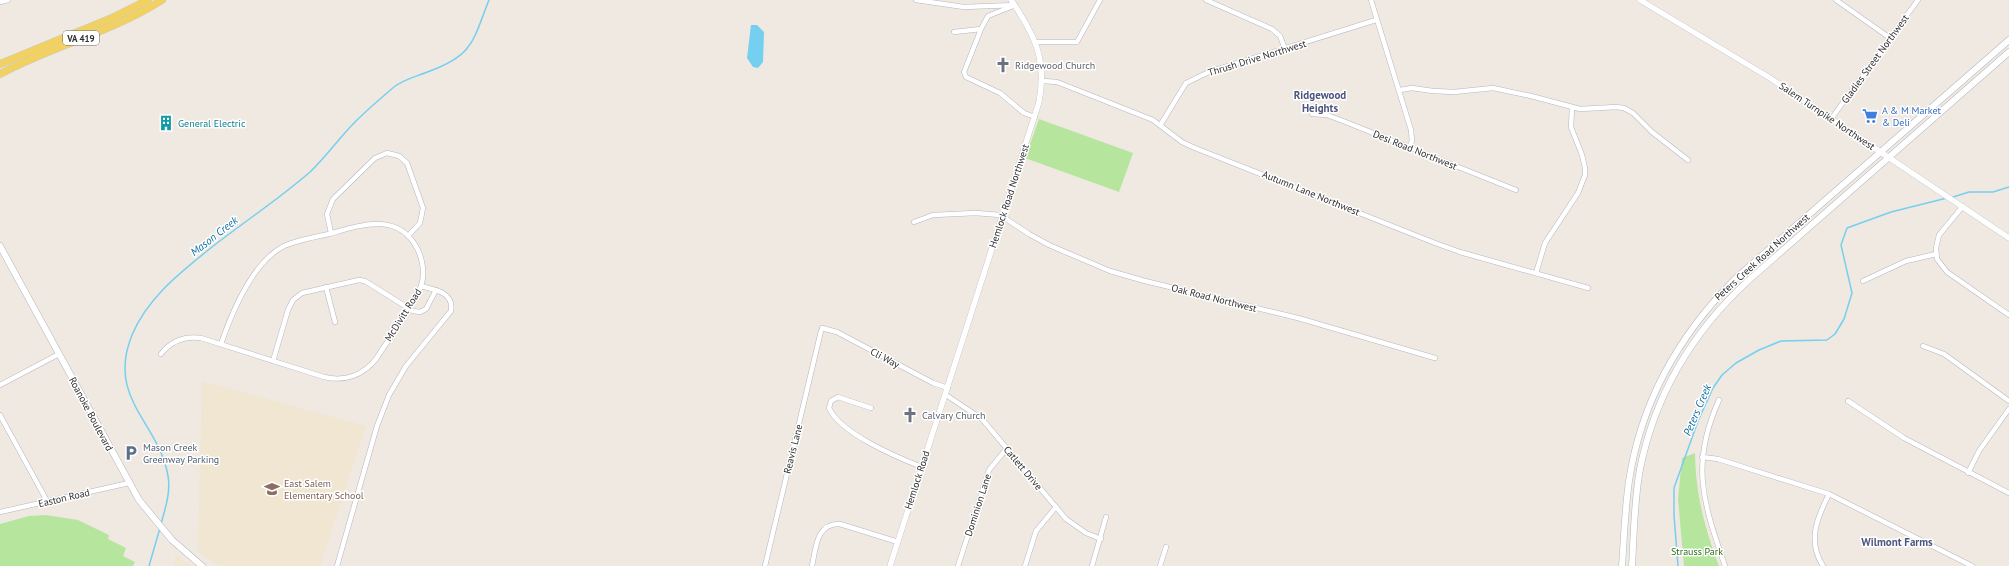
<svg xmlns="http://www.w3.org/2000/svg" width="2009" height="566" font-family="'PT Sans',sans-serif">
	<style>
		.education { fill: #f0e6d1 }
		.green { fill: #b6e59e }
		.water { fill: #75cff0 }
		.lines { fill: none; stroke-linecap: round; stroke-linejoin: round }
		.stream { stroke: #75cff0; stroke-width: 1.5 }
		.minor-casing { stroke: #b4b7c1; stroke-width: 5.5 }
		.tertiary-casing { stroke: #b4b7c1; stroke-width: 6 }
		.secondary-casing { stroke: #b4b7c1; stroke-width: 7 }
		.primary-casing { stroke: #c9c9c9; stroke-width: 8 }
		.minor { stroke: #fff; stroke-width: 4.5 }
		.tertiary { stroke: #fff; stroke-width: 5.5 }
		.secondary { stroke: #fff; stroke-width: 6 }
		.primary { stroke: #f2d163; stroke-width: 7 }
		.labels { text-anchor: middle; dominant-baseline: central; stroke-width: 3; stroke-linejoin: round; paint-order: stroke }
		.shield { fill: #fff; stroke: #6d6d6d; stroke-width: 1 }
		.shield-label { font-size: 9px; font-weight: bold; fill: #2e2e2e }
		.street-label { font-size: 10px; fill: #2e2e2e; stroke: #fff }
		.worship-label { font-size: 10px; fill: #5b616d; stroke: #fff; text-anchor: start }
		.shop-label { font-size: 10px; fill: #366cbe; stroke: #fff; text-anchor: start }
		.culture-label { font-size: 10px; fill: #0d838f; stroke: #fff; text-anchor: start }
		.service-label { font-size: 10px; fill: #4e5e75; stroke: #fff; text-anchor: start }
		.education-label { font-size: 10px; fill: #785e54; stroke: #fff; text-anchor: start }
		.park-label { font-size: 10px; fill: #2c6e1b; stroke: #fff }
		.neighbourhood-label { font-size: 11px; font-weight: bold; fill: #4d5680; stroke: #fff }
		.water-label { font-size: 11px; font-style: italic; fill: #0d6fa3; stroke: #fff }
	</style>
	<rect width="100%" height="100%" fill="#efe9e1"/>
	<!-- education -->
	<g class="education">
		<path d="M 202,381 L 366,426 L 320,566 L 220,566 L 198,552 Z"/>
		<path d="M 176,555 L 192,566 L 173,566 Z"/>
	</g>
	<!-- green -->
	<g class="green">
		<path d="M 1039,119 L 1133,153 L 1119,192 L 1025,158 Z"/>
		<path d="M 1695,453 C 1696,496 1704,526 1719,566 L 1684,566 L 1678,499 L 1682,458 Z"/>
		<path d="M 46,515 L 78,520 L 109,535 L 108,539 L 126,548 L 123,556 L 135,562 L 133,566 L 0,566 L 0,524 L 29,516 Z"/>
	</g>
	<!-- water -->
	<path class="water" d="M 751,25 L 757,25 L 764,32 L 763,62 L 758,68 L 753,67 L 747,58 Z"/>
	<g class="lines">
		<!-- stream -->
		<g class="stream">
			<path d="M 1953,197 L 1969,192 L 1993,192 L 2009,187"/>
			<path d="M 161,524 C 165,509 171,492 168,476 C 159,422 106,399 132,335 C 148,297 181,272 212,247 C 244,222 279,199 310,172 C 326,157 339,138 355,122 C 367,110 381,98 394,87 C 404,79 418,76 430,71 C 474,55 473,40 489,0"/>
			<path d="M 149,566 L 160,528"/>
			<path d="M 1678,566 L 1674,515 L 1674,488 L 1698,421 L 1713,388 L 1722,375 L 1736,363 L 1759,350 L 1781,341 L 1827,340 L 1835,334 L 1844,319 L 1852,293 L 1841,245 L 1847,228 L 1891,212 L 1947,198"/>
		</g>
		<defs>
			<g id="minor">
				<path d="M 916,0 L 964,7 L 1015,5"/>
				<path d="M 1206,0 L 1272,29 L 1280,36 L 1285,49"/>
				<path d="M 1371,0 L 1411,130 L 1412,141 L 1409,148"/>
				<path d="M 1836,0 L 1890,38"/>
				<path d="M 0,2 L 8,0"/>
				<path d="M 981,29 L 964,72 L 966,77 L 1000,93 L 1024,113 L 1035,117"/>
				<path d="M 954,32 L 981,29 L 988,16 L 1013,6"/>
				<path d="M 1035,42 L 1077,42 L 1100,0"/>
				<path d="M 1043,81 L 1057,82 L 1153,120 L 1182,142 L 1195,148 L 1435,243 L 1460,252 L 1588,288"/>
				<path d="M 1400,90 L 1412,88 L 1433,91 L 1454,92 L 1493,88 L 1531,96 L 1580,109 L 1616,107 L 1624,108 L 1633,113 L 1652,132 L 1688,160"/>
				<path d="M 1312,114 L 1327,115 L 1343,121 L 1516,190"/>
				<path d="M 1831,119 L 1918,0"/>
				<path d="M 1161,124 L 1186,83 L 1209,72 L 1376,20"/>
				<path d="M 1963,206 L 1939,235 L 1936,248 L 1937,259 L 1947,272 L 2009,315"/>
				<path d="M 914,222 L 933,215 L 976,213 L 1000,215 L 1029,234 L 1049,245 L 1110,271 L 1145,281 L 1298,318 L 1435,358"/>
				<path d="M 331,233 L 327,214 L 333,199 L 375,158 L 387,153 L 399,156 L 407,163 L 423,208 L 420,223 L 408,236"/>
				<path d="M 1536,273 L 1545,243 L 1578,193 L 1585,175 L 1585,168 L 1582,155 L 1571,127 L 1572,108"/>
				<path d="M 1863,281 L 1906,261 L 1936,254"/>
				<path d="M 326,287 L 335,322"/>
				<path d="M 822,328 L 837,332 L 933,383 L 948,388"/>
				<path d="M 1923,346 L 1944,354 L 2009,401"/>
				<path d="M 161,354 C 171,341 184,336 201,338 L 324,377 C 345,382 363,375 376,359 C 389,338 413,308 421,286 C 425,275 423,261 418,250 C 399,211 361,225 329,234 C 314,237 298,240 284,246 C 253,262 232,312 221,344"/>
				<path d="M 273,361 L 288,310 L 293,300 L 302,293 L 359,280 L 365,281 L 413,311 L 420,312 L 426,309 L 436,290"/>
				<path d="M 0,385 L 59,354"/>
				<path d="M 946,395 L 982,419 L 1066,519 L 1086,533 L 1101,539"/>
				<path d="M 1719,400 C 1690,464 1703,502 1725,566"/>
				<path d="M 1848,401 L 1904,438 L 2009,493"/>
				<path d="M 871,408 L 838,397 L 831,401 L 829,408 C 840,433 896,457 922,467"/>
				<path d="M 0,415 L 47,501"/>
				<path d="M 1702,457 L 1718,459 L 1829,494 L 1972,566"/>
				<path d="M 1968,473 L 1979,451 L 2009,409"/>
				<path d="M 0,512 L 129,483"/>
				<path d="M 337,566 L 377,426 L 389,395 L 406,366 L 451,311 C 454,292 435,290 421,286"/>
				<path d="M 765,566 L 821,331"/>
				<path d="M 812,566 C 816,548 816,523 840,524 L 898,542"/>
				<path d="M 958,566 L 989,470 L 1007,448"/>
				<path d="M 1025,566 L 1036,531 L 1056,507"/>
				<path d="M 1092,566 L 1106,517"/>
				<path d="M 1160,566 L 1166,547"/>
				<path d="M 1823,566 C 1807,541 1817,518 1829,494"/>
			</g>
			<g id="tertiary">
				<path d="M 1640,0 L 1770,78 L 2009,238"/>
				<path d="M 890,566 L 1039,102 C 1047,60 1035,35 1011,0"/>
			</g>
			<g id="secondary">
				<path d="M 0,246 L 139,500 L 172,540 L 202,566"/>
				<path d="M 1622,566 C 1624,538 1625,509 1629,481 C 1641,402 1679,335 1735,279 L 2009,40"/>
				<path d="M 1632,566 C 1634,534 1634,501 1640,469 C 1655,394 1694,330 1750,279 L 2009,52"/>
			</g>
			<g id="primary">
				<path d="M 0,64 L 112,18 L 148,0"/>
				<path d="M 0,74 C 52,46 112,32 162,0"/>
			</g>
		</defs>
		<!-- minor casing -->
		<use href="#minor" class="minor-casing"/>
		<!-- tertiary casing -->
		<use href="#tertiary" class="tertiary-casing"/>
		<!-- secondary casing -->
		<use href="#secondary" class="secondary-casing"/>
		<!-- primary casing -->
		<use href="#primary" class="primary-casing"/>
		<!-- minor -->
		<use href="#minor" class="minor"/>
		<!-- tertiary -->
		<use href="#tertiary" class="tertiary"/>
		<!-- secondary -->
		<use href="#secondary" class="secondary"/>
		<!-- primary -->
		<use href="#primary" class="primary"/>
	</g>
	<!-- icons -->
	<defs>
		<symbol id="church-bare" viewBox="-9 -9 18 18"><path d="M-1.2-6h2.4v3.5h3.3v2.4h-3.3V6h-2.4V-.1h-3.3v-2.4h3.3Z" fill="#6b7280" stroke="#fff" stroke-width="2.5" paint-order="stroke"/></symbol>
		<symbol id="supermarket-bare" viewBox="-9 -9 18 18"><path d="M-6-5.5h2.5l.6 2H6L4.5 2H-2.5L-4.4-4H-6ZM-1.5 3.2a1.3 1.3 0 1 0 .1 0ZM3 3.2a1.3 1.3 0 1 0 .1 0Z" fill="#3f7fe0" stroke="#fff" stroke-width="2.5" paint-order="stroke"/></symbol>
		<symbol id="building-bare" viewBox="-9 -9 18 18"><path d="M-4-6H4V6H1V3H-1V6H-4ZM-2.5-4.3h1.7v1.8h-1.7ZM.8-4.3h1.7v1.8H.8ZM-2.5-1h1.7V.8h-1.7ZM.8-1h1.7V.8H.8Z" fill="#0f9aa8" stroke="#fff" stroke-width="2.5" paint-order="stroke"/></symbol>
		<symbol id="parking-bare" viewBox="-9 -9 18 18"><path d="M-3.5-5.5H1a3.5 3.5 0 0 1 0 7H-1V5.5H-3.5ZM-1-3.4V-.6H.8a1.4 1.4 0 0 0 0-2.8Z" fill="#5c6f8a" stroke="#fff" stroke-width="2.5" paint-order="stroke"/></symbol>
		<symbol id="school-bare" viewBox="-9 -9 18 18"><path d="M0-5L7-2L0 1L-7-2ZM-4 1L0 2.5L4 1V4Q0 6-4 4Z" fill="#8d6e63" stroke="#fff" stroke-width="2.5" paint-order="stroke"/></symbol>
	</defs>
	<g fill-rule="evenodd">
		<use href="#church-bare" x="992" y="54" width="22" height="22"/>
		<use href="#supermarket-bare" x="1859" y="105" width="22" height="22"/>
		<use href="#building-bare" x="155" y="112" width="22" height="22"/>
		<use href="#church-bare" x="899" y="404" width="22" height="22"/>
		<use href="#parking-bare" x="120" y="442" width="22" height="22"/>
		<use href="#school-bare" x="261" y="478" width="22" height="22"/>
	</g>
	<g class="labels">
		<!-- shield labels -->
		<rect class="shield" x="63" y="31" width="36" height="14" rx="3"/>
		<g class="shield-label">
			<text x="81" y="38">VA 419</text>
		</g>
		<!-- street labels -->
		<g class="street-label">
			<text transform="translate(1257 58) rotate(-17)">Thrush Drive Northwest</text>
			<text transform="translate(1875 59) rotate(-54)">Gladies Street Northwest</text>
			<text transform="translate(1827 116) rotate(34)">Salem Turnpike Northwest</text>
			<text transform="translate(1415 150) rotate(22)">Desi Road Northwest</text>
			<text transform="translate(1311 193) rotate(22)">Autumn Lane Northwest</text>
			<text transform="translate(1009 196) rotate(-72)">Hemlock Road Northwest</text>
			<text transform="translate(1762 257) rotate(-42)">Peters Creek Road Northwest</text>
			<text transform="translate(1214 298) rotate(14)">Oak Road Northwest</text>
			<text transform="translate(403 315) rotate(-58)">McDivitt Road</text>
			<text transform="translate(885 358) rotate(28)">Cli Way</text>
			<text transform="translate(91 414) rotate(62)">Roanoke Boulevard</text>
			<text transform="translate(793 449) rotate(-76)">Reavis Lane</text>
			<text transform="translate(1023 468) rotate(50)">Catlett Drive</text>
			<text transform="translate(917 480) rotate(-72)">Hemlock Road</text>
			<text transform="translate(64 498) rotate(-13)">Easton Road</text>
			<text transform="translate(978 505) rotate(-72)">Dominion Lane</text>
		</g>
		<!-- worship labels -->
		<g class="worship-label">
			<text x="1015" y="65">Ridgewood Church</text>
			<text x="922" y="415">Calvary Church</text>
		</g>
		<!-- shop labels -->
		<g class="shop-label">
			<text x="1882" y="110">A &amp; M Market<tspan x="1882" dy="12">&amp; Deli</tspan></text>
		</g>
		<!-- culture labels -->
		<g class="culture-label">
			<text x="178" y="123">General Electric</text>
		</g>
		<!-- service labels -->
		<g class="service-label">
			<text x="143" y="447">Mason Creek<tspan x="143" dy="12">Greenway Parking</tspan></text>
		</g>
		<!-- education labels -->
		<g class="education-label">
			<text x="284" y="483">East Salem<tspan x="284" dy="12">Elementary School</tspan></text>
		</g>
		<!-- park labels -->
		<g class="park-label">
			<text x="1697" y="551">Strauss Park</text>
		</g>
		<!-- neighbourhood labels -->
		<g class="neighbourhood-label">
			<text x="1320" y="95">Ridgewood<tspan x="1320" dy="13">Heights</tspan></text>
			<text x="1897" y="542">Wilmont Farms</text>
		</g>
		<!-- water labels -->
		<g class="water-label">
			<text transform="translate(214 236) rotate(-38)">Mason Creek</text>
			<text transform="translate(1697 410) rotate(-67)">Peters Creek</text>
		</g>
	</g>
</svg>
